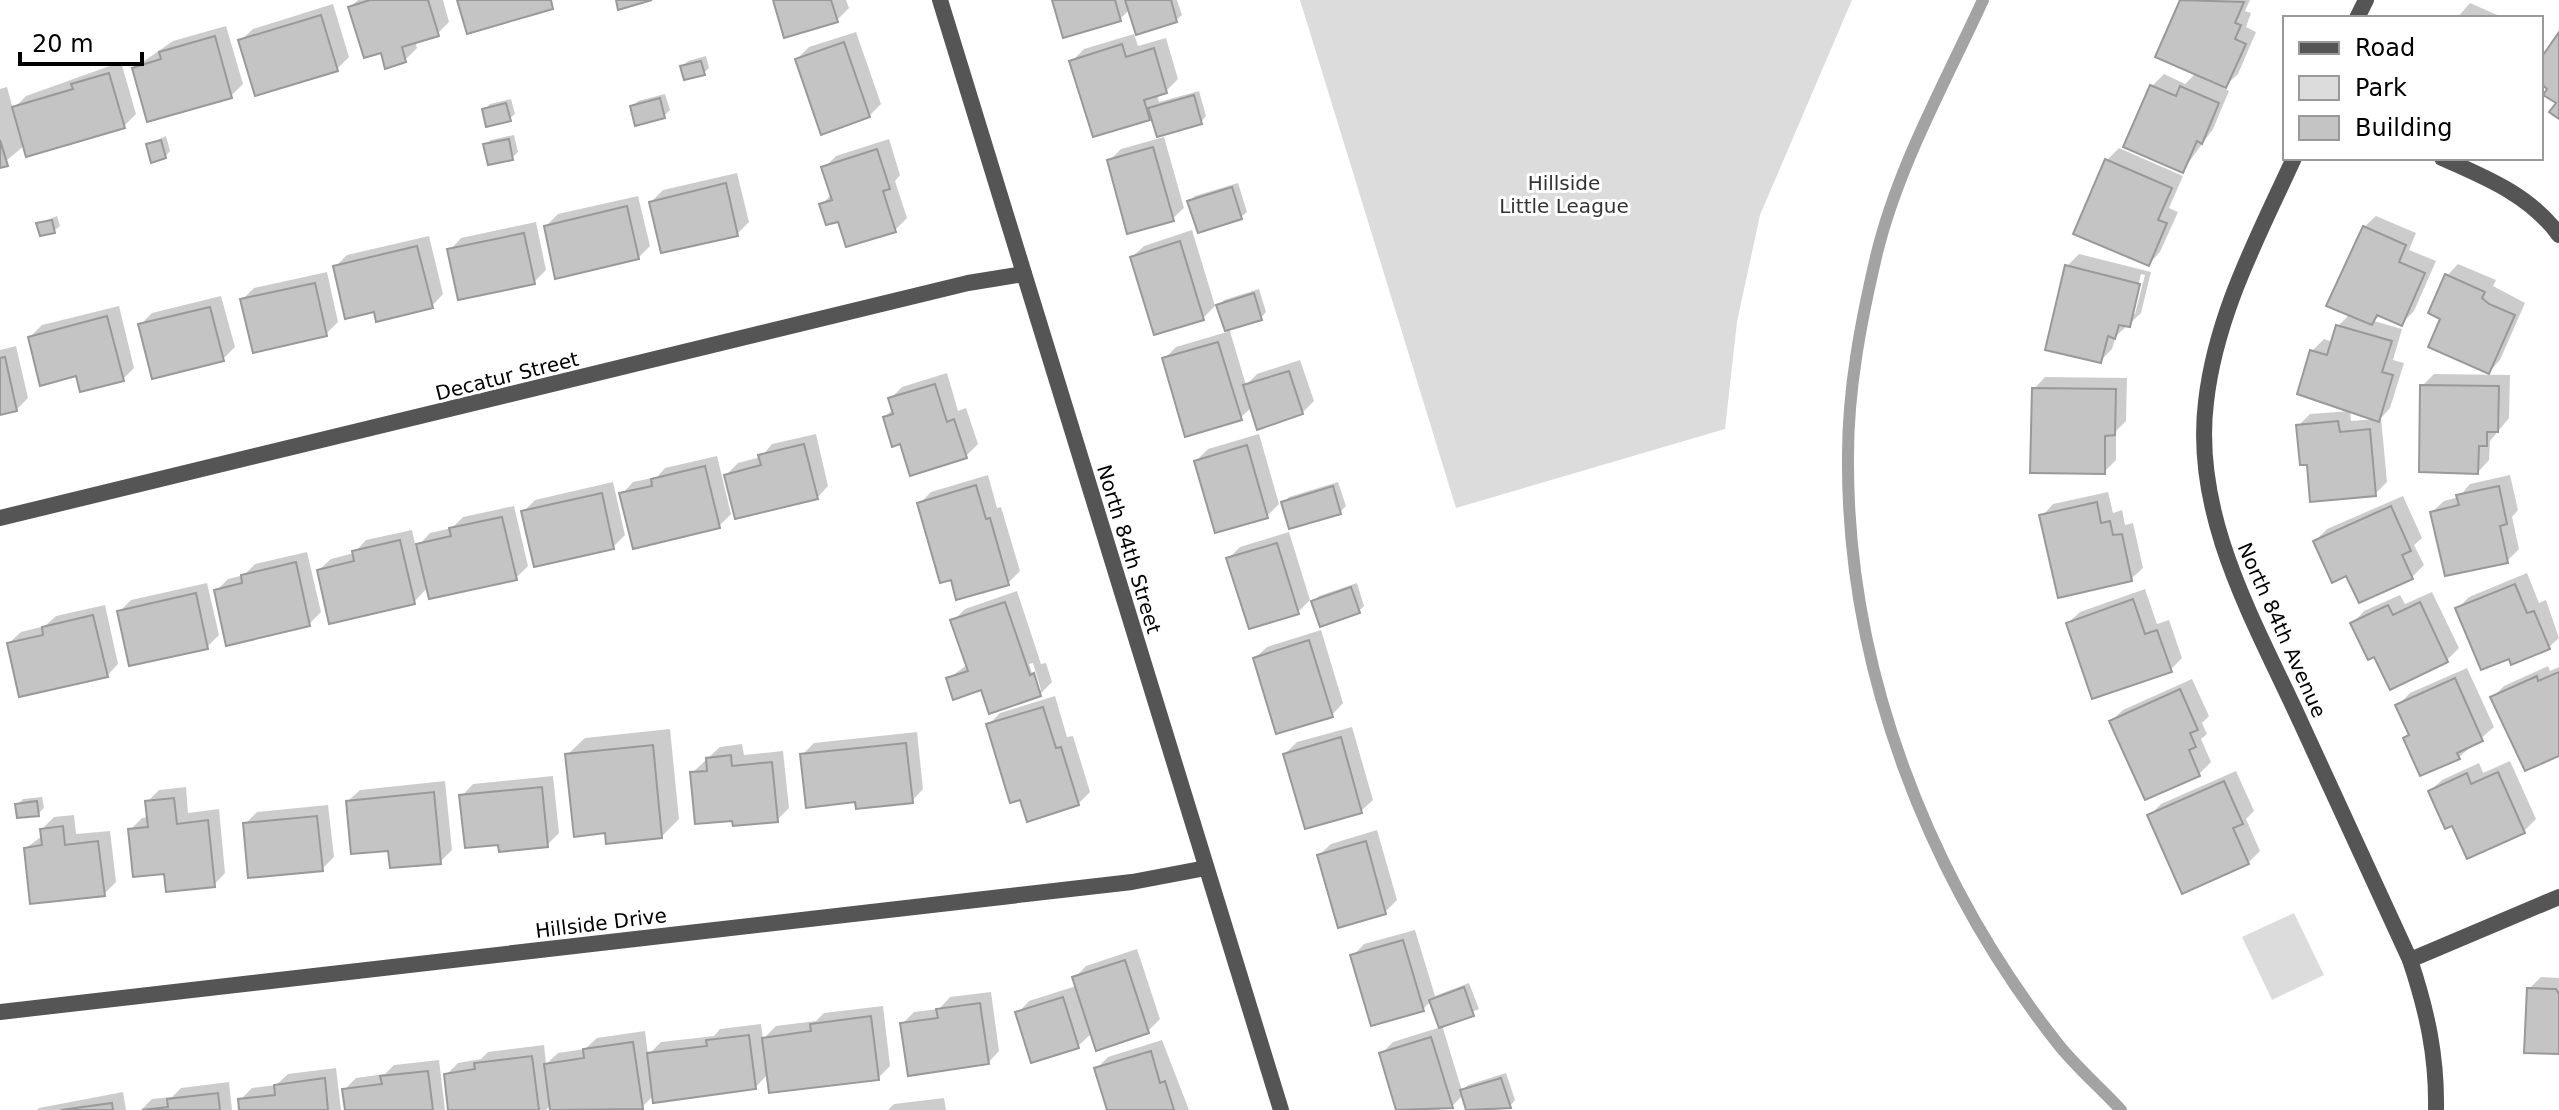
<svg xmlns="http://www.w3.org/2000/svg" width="2559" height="1110" viewBox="0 0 2559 1110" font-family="'DejaVu Sans',sans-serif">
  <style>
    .green { fill: #dcdcdc }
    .shadow { fill: #0003; fill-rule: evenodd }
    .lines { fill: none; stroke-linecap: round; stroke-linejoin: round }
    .stream { stroke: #a3a3a3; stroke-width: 12 }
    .building { fill: #c4c4c4; stroke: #999; stroke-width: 2 }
    .street { stroke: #555; stroke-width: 16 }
    .labels { text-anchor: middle; stroke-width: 6; stroke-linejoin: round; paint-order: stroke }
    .park-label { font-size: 20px; fill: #333; stroke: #fff }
    .street-label { font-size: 20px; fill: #000; stroke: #fff }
  </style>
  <rect width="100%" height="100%" fill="#fff"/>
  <g class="green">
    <path d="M1300 0H1852L1760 215 1737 322 1725 429 1456 508Z"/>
    <path d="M2294 913 2324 975 2272 1000 2242 937Z"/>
  </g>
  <g class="shadow">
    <path d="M358 0H443L449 22 437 34 415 41 417 48 405 60 382 50 350 7Z"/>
    <path d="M775 0H846L849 8 837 20Z"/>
    <path d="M1054 0H1177L1182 15 1176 20 1130 9 1120 19Z"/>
    <path d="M2183 0H2250L2245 11 2251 13 2246 27 2256 32 2238 74 2223 88 2229 91 2213 129 2183 170 2152 86 2164 74 2185 84 2196 73 2157 56Z"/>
    <path d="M2470 3 2504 18H2457Z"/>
    <path d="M333 4 349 57 337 69 241 40 253 29Z"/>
    <path d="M226 26 243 84 231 96 134 68 173 41Z"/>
    <path d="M856 32 881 104 869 116 797 59 809 47Z"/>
    <path d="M1134 34 1138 46 1166 38 1178 79 1166 91 1157 94 1159 102 1199 91 1206 116 1201 122 1152 114 1148 118 1072 61 1084 49Z"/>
    <path d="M706 56 709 68 704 73 682 67 688 61Z"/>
    <path d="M121 62 136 114 124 126 25 145 0 166V89L7 87 13 109 26 96Z"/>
    <path d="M665 94 670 110 664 116 632 107 638 101Z"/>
    <path d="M511 99 515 114 509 119 484 110 490 104Z"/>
    <path d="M514 135 518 152 512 158 485 145 491 140Z"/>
    <path d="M166 136 170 151 165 157 148 145Z"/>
    <path d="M1164 137 1184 208 1172 219 1109 161 1121 149Z"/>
    <path d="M889 139 900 175 895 181 907 218 895 230 839 219 821 205 832 194 824 168 836 156Z"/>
    <path d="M2119 148 2183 176 2169 208 2178 212 2160 252 2149 264 2107 160Z"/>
    <path d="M737 173 749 222 737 234 651 202 663 190Z"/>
    <path d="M1238 183 1247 212 1241 217 1190 201 1195 196Z"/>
    <path d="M638 196 650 246 638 258 546 226 558 214Z"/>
    <path d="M57 216 60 226 54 231 38 224Z"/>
    <path d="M2376 216 2416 233 2409 250 2436 261 2414 311 2402 323 2381 314 2374 321 2402 329 2393 360 2404 363 2390 408 2381 418 2387 482 2375 494 2309 463 2298 426 2310 414 2350 411 2351 421 2376 419 2312 351 2324 339 2333 342 2338 326 2350 314 2364 227Z"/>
    <path d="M536 222 546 270 534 282 450 250 461 238Z"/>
    <path d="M1192 230 1215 306 1203 318 1132 257 1144 246Z"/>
    <path d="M429 236 443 294 432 306 375 310 335 267 347 255Z"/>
    <path d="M2079 254 2151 272 2141 313 2116 336 2112 349 2100 361 2067 266ZM2141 274 2145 275 2135 314H2131Z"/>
    <path d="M2458 264 2496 280 2493 286 2525 303 2500 360 2489 372 2442 318 2447 276Z"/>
    <path d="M327 272 338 322 326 334 242 300 254 288Z"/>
    <path d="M1259 289 1266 312 1261 318 1229 328 1246 385 1257 374 1300 360 1314 401 1302 413 1252 407 1240 418 1164 359 1176 347 1227 332 1219 306 1224 300Z"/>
    <path d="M221 296 235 347 223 359 140 325 152 313Z"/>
    <path d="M119 306 134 368 123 379 78 374 30 337 42 325Z"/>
    <path d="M16 346 28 398 16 410 0 413V350Z"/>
    <path d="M947 373 958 411 966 408 978 444 966 456 901 442 885 417 893 409 890 399 902 387Z"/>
    <path d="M2434 374 2510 375 2509 418 2490 441 2489 460 2478 472 2422 386Z"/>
    <path d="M2045 377 2127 378 2126 421 2116 431V460L2104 472 2034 389Z"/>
    <path d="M816 434 828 486 817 498 726 475 738 463 761 457 772 444Z"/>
    <path d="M1259 434 1279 504 1267 516 1196 461 1208 449Z"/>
    <path d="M717 456 731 514 719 526 622 494 633 482 657 477 665 468Z"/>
    <path d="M988 475 997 508 1001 507 1020 571 1008 583 952 577 919 504 931 492Z"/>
    <path d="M2510 475 2518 510 2512 517 2519 549 2507 561 2432 512 2444 501 2459 497 2470 484Z"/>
    <path d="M613 482 625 535 613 547 524 511 535 500Z"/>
    <path d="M1338 482 1346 506 1340 512 1283 503 1289 497Z"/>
    <path d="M2108 492 2113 513 2122 510 2125 525 2133 523 2143 568 2131 579 2042 516 2053 504Z"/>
    <path d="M2403 496 2422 538 2414 545 2424 565 2412 577 2347 574 2315 541 2327 529Z"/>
    <path d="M514 506 528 566 516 578 428 587 414 602 319 570 331 559 354 553 366 540 412 530 416 548 430 533 452 528 463 517Z"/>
    <path d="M1289 532 1310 600 1298 612 1228 559 1240 547Z"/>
    <path d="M307 552 321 612 309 624 216 591 228 579 244 575 255 564Z"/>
    <path d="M2527 573 2539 603 2546 600 2559 638 2549 647 2510 657 2458 608 2469 597Z"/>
    <path d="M207 583 219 635 207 647 119 612 131 600Z"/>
    <path d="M1357 583 1364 606 1359 611 1314 601 1319 596Z"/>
    <path d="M2145 589 2157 624 2169 620 2182 658 2170 670 2068 623 2080 612Z"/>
    <path d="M1017 591 1041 664 1046 663 1052 682 1040 694 948 679 968 664 953 621 965 609ZM1033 663 1041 690H1037L1029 664Z"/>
    <path d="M2432 592 2459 648 2447 660 2375 655 2353 623 2364 611 2400 595 2405 604Z"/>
    <path d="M105 605 118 664 107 676 9 643 21 632 45 626 56 616Z"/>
    <path d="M1321 630 1343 703 1332 715 1255 658 1267 647Z"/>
    <path d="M2548 666 2550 671 2559 667V754L2492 698 2504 686Z"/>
    <path d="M2467 668 2494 727 2459 757 2405 738 2410 733 2398 705 2410 693Z"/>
    <path d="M2192 679 2209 716 2202 723 2207 734 2201 739 2211 762 2199 774 2111 721 2123 710Z"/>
    <path d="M1055 696 1067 737 1073 736 1090 792 1078 804 988 725 1000 713Z"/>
    <path d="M1352 727 1373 800 1361 811 1285 754 1297 742Z"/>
    <path d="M670 729 679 819 662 836 607 831 567 755 585 738Z"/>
    <path d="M917 732 923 789 912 801 857 800 802 755 814 743Z"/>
    <path d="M742 744 744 755 783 751 789 808 777 820 734 819 692 773 720 747Z"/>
    <path d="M2510 761 2536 819 2524 831 2468 857 2453 823 2430 791 2442 780 2479 763 2483 773Z"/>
    <path d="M2236 771 2254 811 2246 819 2260 851 2248 863 2150 815 2161 804Z"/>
    <path d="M553 776 559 833 547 845 500 842 462 796 473 784Z"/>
    <path d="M445 781 452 850 440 862 348 801 360 790Z"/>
    <path d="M186 787 188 813 219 809 225 873 214 885 166 872 130 830 142 818 149 817 147 802 159 790Z"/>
    <path d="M42 797 44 808 38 814 17 805 23 799Z"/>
    <path d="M328 805 334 857 322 869 245 824 257 812Z"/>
    <path d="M74 815 76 834 110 831 116 882 104 894 26 848 42 836V829L54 817Z"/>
    <path d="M1377 830 1397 900 1385 912 1319 855 1331 844Z"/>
    <path d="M1415 930 1435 996 1469 983 1479 1009 1442 1025 1462 1091 1468 1085 1506 1073 1515 1100 1510 1106 1497 1110H1469L1464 1094 1452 1106 1439 1110H1398L1381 1054 1393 1042 1441 1027 1431 1001 1423 1009 1353 956 1364 944Z"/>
    <path d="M1137 949 1160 1019 1148 1031 1092 1033 1078 1046 1018 1013 1029 1001 1076 986 1074 978 1086 966Z"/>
    <path d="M2541 977 2559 978V1052L2529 989Z"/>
    <path d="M991 992 999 1051 988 1063 902 1024 914 1012 939 1009 950 997Z"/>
    <path d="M883 1006 890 1066 878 1078 768 1074 755 1088 654 1095 642 1107 622 1110H552V1104L546 1110H450L446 1075 458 1063 481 1059 488 1052 544 1045 546 1064 558 1053 585 1049 597 1038 645 1031 648 1055 661 1042 714 1036 720 1029 761 1024 763 1039 776 1026 816 1021 824 1013Z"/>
    <path d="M1162 1040 1189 1110H1109L1096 1069 1108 1057Z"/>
    <path d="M439 1060 445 1110H347L344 1090 356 1078 385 1074 394 1065Z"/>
    <path d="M336 1068 341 1110H241L240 1100 252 1088 276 1085 288 1074Z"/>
    <path d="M229 1082 232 1110H141L152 1099 172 1097 181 1088Z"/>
    <path d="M123 1092 126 1110H37L39 1108Z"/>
    <path d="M944 1098 946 1110H888L894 1104Z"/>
  </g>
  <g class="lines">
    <path class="stream" d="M1983 0C1945 83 1897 168 1876 257 1861 321 1848 389 1848 455 1846 667 1928 879 2058 1044 2077 1068 2101 1088 2121 1110"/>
  </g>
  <g class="building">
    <path d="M370 0H428L439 36 402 47 406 62 385 69 381 53 364 58 348 7Z"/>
    <path d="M457 0H551L553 9 467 34Z"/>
    <path d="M616 0H652L618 10Z"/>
    <path d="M773 0H831L838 22 784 38Z"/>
    <path d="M1052 0H1115L1121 21 1063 38Z"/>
    <path d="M1125 0H1171L1177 22 1136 35Z"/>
    <path d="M2180 0 2244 2 2235 23 2241 25 2235 39 2246 44 2226 88 2155 57Z"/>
    <path d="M321 15 338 71 255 96 238 40Z"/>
    <path d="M2559 32V119L2549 112 2556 103 2543 95 2547 89 2541 84V58Z"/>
    <path d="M215 36 232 98 147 122 132 68 161 59 159 52Z"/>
    <path d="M844 42 870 117 821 135 795 59Z"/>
    <path d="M1122 44 1126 57 1154 48 1167 93 1144 100 1150 120 1093 137 1069 61Z"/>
    <path d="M701 61 705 75 684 80 680 66Z"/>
    <path d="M109 73 125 128 26 157 12 107 73 89 71 84Z"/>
    <path d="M2150 85 2176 96 2180 86 2219 103 2202 144 2197 141 2183 173 2123 147Z"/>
    <path d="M1194 95 1202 124 1157 137 1148 108Z"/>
    <path d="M660 98 665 118 635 126 630 106Z"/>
    <path d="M506 103 511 121 486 127 482 109Z"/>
    <path d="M509 139 513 160 488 165 483 144Z"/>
    <path d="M0 140 8 166 0 168Z"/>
    <path d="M161 140 166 158 151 163 146 144Z"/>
    <path d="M1153 147 1174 221 1127 234 1107 160Z"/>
    <path d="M877 149 890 189 883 191 896 232 846 247 838 222 826 225 819 204 832 200 821 167Z"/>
    <path d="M2105 159 2172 188 2158 220 2167 223 2149 266 2073 234Z"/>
    <path d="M726 183 738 236 661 253 649 202Z"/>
    <path d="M1232 187 1242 219 1198 233 1187 201Z"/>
    <path d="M627 206 639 259 555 279 544 226Z"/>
    <path d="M52 220 55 233 40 236 36 223Z"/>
    <path d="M2363 226 2406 245 2399 262 2425 273 2402 326 2377 315 2372 325 2326 306Z"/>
    <path d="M524 233 535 284 458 300 447 249Z"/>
    <path d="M1180 241 1204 320 1154 335 1130 257Z"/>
    <path d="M417 246 433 308 376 322 374 312 345 319 333 266Z"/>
    <path d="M2065 265 2140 284 2130 327 2119 325 2115 339 2108 336 2101 363 2045 350Z"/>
    <path d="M2445 274 2485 292 2482 298 2489 304 2515 315 2489 374 2428 347 2440 319 2428 313Z"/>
    <path d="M315 283 327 336 253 353 240 299Z"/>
    <path d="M1254 293 1262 320 1225 331 1216 305Z"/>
    <path d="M210 307 224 361 152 379 138 324Z"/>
    <path d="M107 316 124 381 80 392 76 376 40 386 28 337Z"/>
    <path d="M2336 325 2392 341 2382 372 2393 375 2379 422 2297 394 2310 350 2327 355Z"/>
    <path d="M1218 342 1242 420 1185 437 1162 358Z"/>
    <path d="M5 357 17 411 0 415V358Z"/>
    <path d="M1289 371 1303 414 1257 430 1243 385Z"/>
    <path d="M935 384 947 422 954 419 967 458 910 476 900 444 892 447 883 417 893 414 888 398Z"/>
    <path d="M2420 385 2499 386 2498 432H2487V446H2479L2478 474 2419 472Z"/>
    <path d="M2032 388 2116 389 2115 435 2105 436V474L2030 473Z"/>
    <path d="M2338 421 2340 432 2370 429 2376 496 2310 502 2307 465H2300L2296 425Z"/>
    <path d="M804 444 818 499 735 519 724 475 761 465 758 455Z"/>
    <path d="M1247 445 1268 518 1215 533 1194 461Z"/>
    <path d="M705 466 720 528 633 549 619 493 652 486 651 479Z"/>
    <path d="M976 485 986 519 990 518 1009 585 956 600 951 580 940 583 917 503Z"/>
    <path d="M1333 486 1341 514 1289 529 1281 502Z"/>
    <path d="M2499 486 2507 524 2500 526 2508 563 2445 576 2430 512 2459 505 2456 495Z"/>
    <path d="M602 493 614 549 534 567 521 511Z"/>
    <path d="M2097 502 2101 523 2110 521 2113 535 2122 534 2132 581 2058 598 2039 515Z"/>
    <path d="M2391 506 2411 551 2402 555 2413 579 2359 603 2346 576 2332 583 2313 541Z"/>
    <path d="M502 517 517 580 429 599 416 544 451 536 449 528Z"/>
    <path d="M400 540 415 604 329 624 317 570 354 561 352 551Z"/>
    <path d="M1277 543 1299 614 1249 629 1226 558Z"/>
    <path d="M296 562 310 626 226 646 214 590 242 583 241 575Z"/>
    <path d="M2515 584 2527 613 2534 611 2550 649 2511 665 2509 659 2481 670 2455 608Z"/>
    <path d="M1351 587 1360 613 1320 627 1311 601Z"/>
    <path d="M196 593 208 649 129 666 117 611Z"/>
    <path d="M2133 599 2145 634 2157 630 2172 672 2092 699 2066 623Z"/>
    <path d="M1005 602 1030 675 1034 673 1041 696 989 714 981 690 953 700 946 678 968 671 950 620Z"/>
    <path d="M2420 602 2448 662 2390 690 2374 657 2368 660 2350 623 2388 605 2393 615Z"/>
    <path d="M93 615 108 677 19 697 7 643 43 635 42 627Z"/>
    <path d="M1309 640 1333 717 1276 734 1253 658Z"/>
    <path d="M2559 672V756L2525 771 2490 697 2537 676 2538 681Z"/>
    <path d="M2455 678 2483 741 2457 753 2460 759 2420 776 2403 738 2409 735 2395 705Z"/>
    <path d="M2180 689 2198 730 2190 733 2196 747 2189 750 2200 776 2145 800 2109 721Z"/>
    <path d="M1043 707 1056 748 1061 747 1079 805 1027 822 1020 800 1010 803 986 724Z"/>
    <path d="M1341 737 1362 813 1305 829 1283 754Z"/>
    <path d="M906 743 913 803 856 809 855 802 806 808 800 754Z"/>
    <path d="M653 745 662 838 606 844 605 833 574 837 565 754Z"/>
    <path d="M731 755 732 766 772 762 778 822 733 826 732 821 695 824 690 772 707 771 706 758Z"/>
    <path d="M2498 772 2525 833 2467 859 2452 826 2445 829 2428 791 2467 773 2471 784Z"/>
    <path d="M2224 781 2243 824 2233 828 2249 864 2182 894 2147 815Z"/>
    <path d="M542 787 548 847 499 852 498 845 465 848 459 795Z"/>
    <path d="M434 792 441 864 390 868 388 851 351 854 346 801Z"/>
    <path d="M174 798 177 824 208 820 215 887 166 892 164 874 133 877 128 829 148 827 145 801Z"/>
    <path d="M37 801 39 816 17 818 15 804Z"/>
    <path d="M317 816 323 871 248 878 243 823Z"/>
    <path d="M63 826 65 845 98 841 105 896 30 904 24 848 42 845 40 829Z"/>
    <path d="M1366 841 1386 914 1338 928 1317 855Z"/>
    <path d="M1403 940 1424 1011 1371 1026 1350 955Z"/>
    <path d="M1125 960 1149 1033 1096 1051 1072 977Z"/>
    <path d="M1464 987 1474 1016 1439 1028 1429 1000Z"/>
    <path d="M2527 988 2556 989 2559 994V1054L2524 1053Z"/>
    <path d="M1063 997 1079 1048 1031 1063 1015 1012Z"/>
    <path d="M980 1003 989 1064 908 1076 900 1023 938 1018 936 1009Z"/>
    <path d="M871 1016 879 1080 769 1093 762 1038 811 1031 810 1024Z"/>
    <path d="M749 1035 756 1089 653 1103 647 1053 707 1046 706 1040Z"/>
    <path d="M1431 1037 1453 1108 1396 1110 1379 1053Z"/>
    <path d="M633 1042 643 1109 550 1110 544 1064 584 1058 583 1049Z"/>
    <path d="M1151 1051 1160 1083 1165 1081 1174 1110H1107L1094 1068Z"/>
    <path d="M532 1056 539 1110H448L444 1074 475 1069 474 1063Z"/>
    <path d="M428 1071 433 1110H345L342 1089 382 1084 380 1076Z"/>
    <path d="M325 1078 328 1110H239L238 1099 275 1095 274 1085Z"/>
    <path d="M1501 1078 1511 1108 1466 1110 1460 1090Z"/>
    <path d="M218 1093 220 1110H142L168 1107 167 1099Z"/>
    <path d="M112 1103 113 1110H61Z"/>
  </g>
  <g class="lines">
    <g class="street">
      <path d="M940 0 1281 1110"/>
      <path d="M2357 18 2366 0"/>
      <path d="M2294 158C2258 237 2216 314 2206 402 2192 517 2255 622 2301 723 2337 802 2374 881 2410 960 2427 1011 2437 1056 2436 1110"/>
      <path d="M2442 158C2485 177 2530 195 2559 235"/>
      <path d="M0 518 968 283 1024 274"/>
      <path d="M2410 960 2559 897"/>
      <path d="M0 1012 1132 882 1206 868"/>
    </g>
  </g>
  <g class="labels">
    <g class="park-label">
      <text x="1564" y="190">Hillside<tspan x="1564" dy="23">Little League</tspan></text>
    </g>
    <g class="street-label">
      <text transform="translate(507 376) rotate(-14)" y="7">Decatur Street</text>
      <text transform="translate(1129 549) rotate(73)" y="7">North 84th Street</text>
      <text transform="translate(2282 630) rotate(66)" y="7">North 84th Avenue</text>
      <text transform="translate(601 923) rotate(-7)" y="7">Hillside Drive</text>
    </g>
  </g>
  <rect x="2283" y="16" width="260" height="144" fill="#ffffff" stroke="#999999" stroke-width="2"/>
  <rect x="2299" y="42" width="40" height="12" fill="#555555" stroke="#999999" stroke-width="2"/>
  <text x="2355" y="56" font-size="24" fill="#000000">Road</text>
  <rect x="2299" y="76" width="40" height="24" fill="#dcdcdc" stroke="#999999" stroke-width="2"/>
  <text x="2355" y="96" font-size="24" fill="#000000">Park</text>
  <rect x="2299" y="116" width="40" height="24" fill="#c4c4c4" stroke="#999999" stroke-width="2"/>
  <text x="2355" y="136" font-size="24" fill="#000000">Building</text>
  <path d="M20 52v12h122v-12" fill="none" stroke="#000000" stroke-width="4"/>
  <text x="32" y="52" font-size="24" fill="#000000" stroke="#ffffff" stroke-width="6" paint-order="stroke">20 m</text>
</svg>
